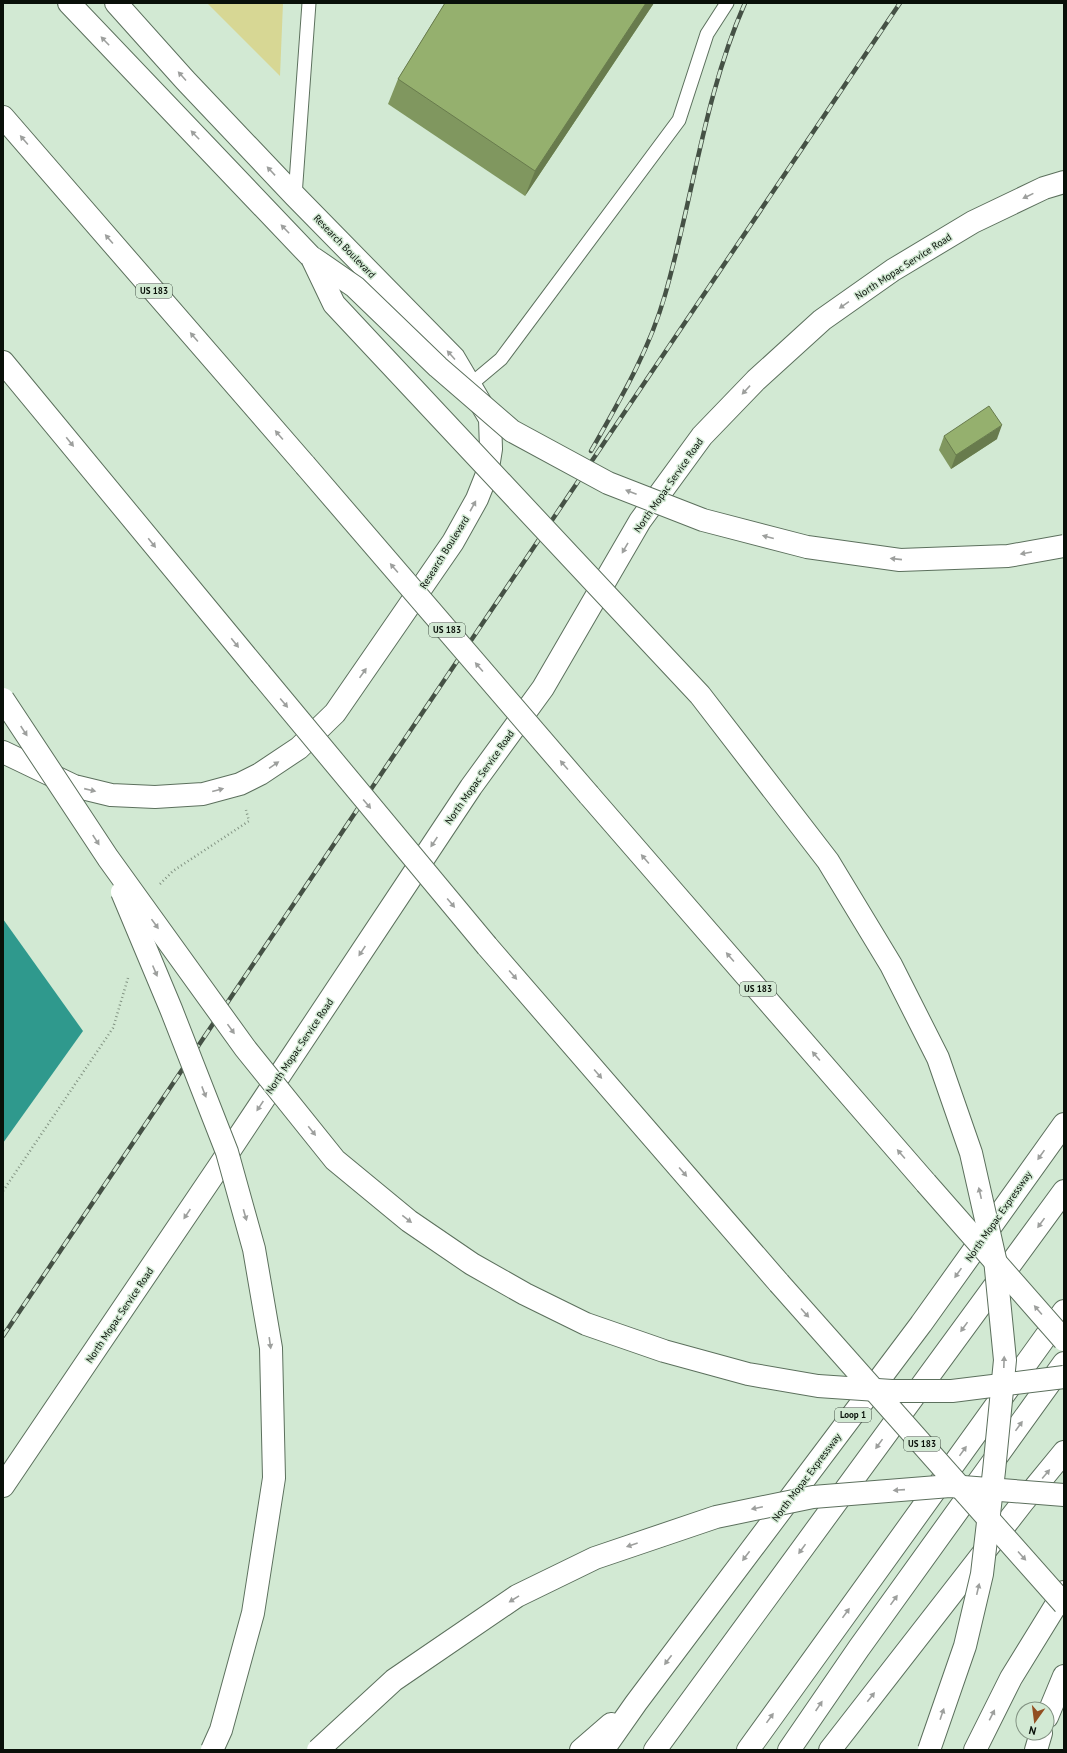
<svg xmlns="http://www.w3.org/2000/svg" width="1067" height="1753" viewBox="0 0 1067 1753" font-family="'PT Sans',sans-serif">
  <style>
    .green { fill: #d7d794 }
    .water { fill: #2f998d }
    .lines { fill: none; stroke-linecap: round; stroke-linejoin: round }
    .lane-casing { stroke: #5c705d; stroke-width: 15 }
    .secondary-casing { stroke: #5c705d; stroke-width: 24 }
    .highway-casing { stroke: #5c705d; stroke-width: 24 }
    .path { stroke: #829382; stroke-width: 2.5; stroke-dasharray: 1 3; stroke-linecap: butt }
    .lane { stroke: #fff; stroke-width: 13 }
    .secondary { stroke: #fff; stroke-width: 22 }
    .highway { stroke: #fff; stroke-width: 22 }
    .rail-casing { stroke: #455145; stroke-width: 4.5 }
    .rail { stroke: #d2e9d3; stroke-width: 3; stroke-dasharray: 9; stroke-linecap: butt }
    .highway-bridge-casing { stroke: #5c705d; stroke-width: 24; stroke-linecap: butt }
    .highway-bridge { stroke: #fff; stroke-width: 22 }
    .wall { fill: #80975f }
    .shaded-wall { fill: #687b4d }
    .building { fill: #95b06e; stroke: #687b4d }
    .oneway { fill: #9d9f9d }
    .labels { text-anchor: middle; stroke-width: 3; stroke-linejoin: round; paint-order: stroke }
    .shield { fill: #d2e9d3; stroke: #455146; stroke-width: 1 }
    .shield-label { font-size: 9px; font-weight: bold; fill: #091009 }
    .street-label { font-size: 10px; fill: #091009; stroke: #d2e9d3 }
  </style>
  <rect width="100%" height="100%" fill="#d2e9d3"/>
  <path class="green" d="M207 3H283L280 76Z"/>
  <path class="water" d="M3 919 83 1031 3 1143Z"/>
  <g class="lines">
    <defs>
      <g id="lane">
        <path d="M295 196 309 3"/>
        <path d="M470 385 501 359 679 120 707 34 727 3"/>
      </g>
      <g id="secondary">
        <path d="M3 752 74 786 111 795 155 797 203 794 240 784 260 774 299 748 335 713 453 542 477 499 487 474 491 449 490 419 454 358 295 196 185 80 116 3"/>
        <path d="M3 1486 220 1165 471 787 543 688 640 521 702 436 756 380 822 320 893 270 973 222 1044 188 1064 182"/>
        <path d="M1047 1717 1064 1676"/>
        <path d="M975 1750 1011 1678 1064 1592"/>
        <path d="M1036 1750 1041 1733"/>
      </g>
      <g id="highway">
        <path d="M69 3 312 258"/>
        <path d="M3 117 305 465"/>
        <path d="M3 362 260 673"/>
        <path d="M589 795 926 1183"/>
        <path d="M487 946 779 1283"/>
        <path d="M581 1750 611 1724"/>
        <path d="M603 1750 636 1703 921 1324 1064 1124"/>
        <path d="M655 1750 1064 1191"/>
        <path d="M748 1750 1064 1311"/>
        <path d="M789 1750 859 1648 1064 1363"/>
        <path d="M830 1750 1023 1502 1064 1452"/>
      </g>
    </defs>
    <use href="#lane" class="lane-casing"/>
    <use href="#secondary" class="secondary-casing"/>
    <use href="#highway" class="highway-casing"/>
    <g class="path">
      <path d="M160 884 173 871 249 821 246 810"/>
      <path d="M3 1191 113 1028 128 978"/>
    </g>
    <use href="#lane" class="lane"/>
    <use href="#secondary" class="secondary"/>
    <use href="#highway" class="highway"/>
    <defs>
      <g id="rail">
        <path d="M591 451C620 400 649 351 665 295 693 198 704 96 745 3"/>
        <path d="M3 1336 900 3"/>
      </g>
    </defs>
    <use href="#rail" class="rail-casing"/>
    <use href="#rail" class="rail"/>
    <defs>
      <g id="highway-bridge">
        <path d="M312 258 334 304 700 695 828 861 891 965 938 1058 971 1153 995 1259 1005 1360 994 1471 982 1574 965 1646 929 1750"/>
        <path d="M313 258 355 287 438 367 512 431 608 483 703 520 807 547 900 560 1008 556 1064 546"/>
        <path d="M305 465 589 795"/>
        <path d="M260 673 487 946"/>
        <path d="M3 699 108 858 245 1048 335 1160 409 1221 472 1264 525 1294 586 1324 664 1351 748 1374 818 1386 892 1391H952L1064 1377"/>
        <path d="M122 892 171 1009 227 1152 254 1249 271 1348 274 1478 253 1613 221 1730 212 1750"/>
        <path d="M926 1183 1064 1340"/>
        <path d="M779 1283 1064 1604"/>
        <path d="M318 1750 394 1680 517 1596 595 1558 716 1517 813 1497 950 1486 1064 1495"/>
      </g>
    </defs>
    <use href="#highway-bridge" class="highway-bridge-casing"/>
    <use href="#highway-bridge" class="highway-bridge"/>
  </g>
  <g class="wall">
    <path d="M445 3H654L525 196 388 104 398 79Z"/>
    <path d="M944 436 997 439 951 469 939 450Z"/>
  </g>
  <g class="shaded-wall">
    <path d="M646 3H654L525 196 535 171Z"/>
    <path d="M1002 425 997 439 951 469 956 455Z"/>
  </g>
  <g class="building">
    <path d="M445 3H646L535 171 398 79Z"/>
    <path d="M989 406 1002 425 956 455 944 436Z"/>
  </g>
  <defs><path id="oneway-solid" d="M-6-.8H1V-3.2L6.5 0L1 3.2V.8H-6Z"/></defs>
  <g class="oneway">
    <use href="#oneway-solid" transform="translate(105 41) rotate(-134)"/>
    <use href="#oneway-solid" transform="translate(182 76) rotate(-132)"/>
    <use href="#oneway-solid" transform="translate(195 135) rotate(-134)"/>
    <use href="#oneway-solid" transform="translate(24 140) rotate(-131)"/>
    <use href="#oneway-solid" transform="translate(271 171) rotate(-133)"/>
    <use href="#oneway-solid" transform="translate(1028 196) rotate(154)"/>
    <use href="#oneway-solid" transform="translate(285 229) rotate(-134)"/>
    <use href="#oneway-solid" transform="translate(109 239) rotate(-131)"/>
    <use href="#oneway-solid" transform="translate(844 305) rotate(145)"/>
    <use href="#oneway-solid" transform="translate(194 337) rotate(-131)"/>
    <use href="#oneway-solid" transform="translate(451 355) rotate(-132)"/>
    <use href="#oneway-solid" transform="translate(746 390) rotate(133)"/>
    <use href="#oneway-solid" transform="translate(279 435) rotate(-131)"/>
    <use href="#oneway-solid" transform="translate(70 442) rotate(51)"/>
    <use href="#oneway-solid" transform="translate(631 492) rotate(-159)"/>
    <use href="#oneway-solid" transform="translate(473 506) rotate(-61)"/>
    <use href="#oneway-solid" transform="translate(768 537) rotate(-165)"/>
    <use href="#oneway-solid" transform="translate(152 543) rotate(51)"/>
    <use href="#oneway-solid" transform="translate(625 548) rotate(120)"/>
    <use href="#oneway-solid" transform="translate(1026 553) rotate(170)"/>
    <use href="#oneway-solid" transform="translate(896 559) rotate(-174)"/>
    <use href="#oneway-solid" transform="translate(394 568) rotate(-131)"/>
    <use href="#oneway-solid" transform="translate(235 643) rotate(51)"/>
    <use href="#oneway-solid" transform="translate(479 667) rotate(-131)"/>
    <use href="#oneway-solid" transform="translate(363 673) rotate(-55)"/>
    <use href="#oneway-solid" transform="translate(284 703) rotate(50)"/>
    <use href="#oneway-solid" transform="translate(24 731) rotate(57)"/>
    <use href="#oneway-solid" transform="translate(274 765) rotate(-34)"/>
    <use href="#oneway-solid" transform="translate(564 765) rotate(-131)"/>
    <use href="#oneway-solid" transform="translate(90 790) rotate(13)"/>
    <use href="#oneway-solid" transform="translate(218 790) rotate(-15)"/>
    <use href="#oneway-solid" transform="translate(367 804) rotate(50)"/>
    <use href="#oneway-solid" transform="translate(96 840) rotate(57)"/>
    <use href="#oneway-solid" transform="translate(434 842) rotate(124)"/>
    <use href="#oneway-solid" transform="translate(645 859) rotate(-131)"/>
    <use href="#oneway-solid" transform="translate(451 903) rotate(50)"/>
    <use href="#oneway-solid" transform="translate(155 924) rotate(54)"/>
    <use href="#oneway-solid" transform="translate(362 951) rotate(124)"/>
    <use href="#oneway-solid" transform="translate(730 957) rotate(-131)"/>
    <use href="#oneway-solid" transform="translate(155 971) rotate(67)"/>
    <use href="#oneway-solid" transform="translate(513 975) rotate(49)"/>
    <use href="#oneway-solid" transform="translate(231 1029) rotate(54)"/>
    <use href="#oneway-solid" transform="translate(816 1056) rotate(-131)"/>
    <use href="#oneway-solid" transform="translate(598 1074) rotate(49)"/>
    <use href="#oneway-solid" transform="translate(204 1092) rotate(69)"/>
    <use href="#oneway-solid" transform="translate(260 1106) rotate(124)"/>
    <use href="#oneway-solid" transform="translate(312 1131) rotate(51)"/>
    <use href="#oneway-solid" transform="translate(901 1154) rotate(-131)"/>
    <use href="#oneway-solid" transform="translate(1041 1155) rotate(125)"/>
    <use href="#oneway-solid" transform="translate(683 1172) rotate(49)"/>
    <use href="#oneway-solid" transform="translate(980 1193) rotate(-103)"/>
    <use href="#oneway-solid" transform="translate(187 1214) rotate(124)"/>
    <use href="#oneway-solid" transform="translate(245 1215) rotate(74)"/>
    <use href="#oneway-solid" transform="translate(407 1219) rotate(38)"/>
    <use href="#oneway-solid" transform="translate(1041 1223) rotate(126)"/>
    <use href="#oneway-solid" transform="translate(958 1273) rotate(125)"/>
    <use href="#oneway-solid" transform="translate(1038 1310) rotate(-131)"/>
    <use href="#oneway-solid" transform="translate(805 1313) rotate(48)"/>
    <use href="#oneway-solid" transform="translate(964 1327) rotate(126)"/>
    <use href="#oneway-solid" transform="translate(270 1343) rotate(82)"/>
    <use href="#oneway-solid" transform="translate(1004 1362) rotate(-88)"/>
    <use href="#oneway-solid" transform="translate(1019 1426) rotate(-54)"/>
    <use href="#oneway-solid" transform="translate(879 1444) rotate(126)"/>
    <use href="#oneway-solid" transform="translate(963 1451) rotate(-54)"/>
    <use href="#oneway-solid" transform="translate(1046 1474) rotate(-50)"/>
    <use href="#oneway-solid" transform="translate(899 1490) rotate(176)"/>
    <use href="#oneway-solid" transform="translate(757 1508) rotate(168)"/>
    <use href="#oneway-solid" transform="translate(632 1545) rotate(161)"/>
    <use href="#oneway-solid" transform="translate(802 1549) rotate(126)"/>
    <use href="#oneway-solid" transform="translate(746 1556) rotate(127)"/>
    <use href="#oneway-solid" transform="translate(1022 1556) rotate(48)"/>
    <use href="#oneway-solid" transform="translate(978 1589) rotate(-77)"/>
    <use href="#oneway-solid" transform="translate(514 1599) rotate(148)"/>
    <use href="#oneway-solid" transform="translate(894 1600) rotate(-54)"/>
    <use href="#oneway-solid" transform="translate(846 1613) rotate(-54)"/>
    <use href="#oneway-solid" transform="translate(668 1660) rotate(127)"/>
    <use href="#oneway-solid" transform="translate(871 1697) rotate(-52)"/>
    <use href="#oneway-solid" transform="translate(819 1706) rotate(-56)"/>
    <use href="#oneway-solid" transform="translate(942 1714) rotate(-71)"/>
    <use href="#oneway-solid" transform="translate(992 1715) rotate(-63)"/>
    <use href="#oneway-solid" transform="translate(770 1718) rotate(-54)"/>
  </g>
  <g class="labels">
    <g class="shield">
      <rect x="136" y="284" width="36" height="14" rx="3"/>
      <rect x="429" y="623" width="36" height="14" rx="3"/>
      <rect x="740" y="982" width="36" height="14" rx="3"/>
      <rect x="835" y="1408" width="36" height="14" rx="3"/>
      <rect x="904" y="1437" width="36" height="14" rx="3"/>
    </g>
    <g class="shield-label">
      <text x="154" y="294">US 183</text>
      <text x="447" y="633">US 183</text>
      <text x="758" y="992">US 183</text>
      <text x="853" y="1418">Loop 1</text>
      <text x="922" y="1447">US 183</text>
    </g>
    <g class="street-label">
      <text transform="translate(345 246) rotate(46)" y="4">Research Boulevard</text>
      <text transform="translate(903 266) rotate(-33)" y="4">North Mopac Service Road</text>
      <text transform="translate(668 485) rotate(-55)" y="4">North Mopac Service Road</text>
      <text transform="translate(444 552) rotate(-58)" y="4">Research Boulevard</text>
      <text transform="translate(479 777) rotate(-55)" y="4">North Mopac Service Road</text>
      <text transform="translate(299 1046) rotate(-56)" y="4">North Mopac Service Road</text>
      <text transform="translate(998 1216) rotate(-55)" y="4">North Mopac Expressway</text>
      <text transform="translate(119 1315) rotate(-56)" y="4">North Mopac Service Road</text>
      <text transform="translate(806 1477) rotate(-53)" y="4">North Mopac Expressway</text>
    </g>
  </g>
  <rect width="1067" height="1753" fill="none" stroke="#091009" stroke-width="8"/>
  <g transform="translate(1035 1721) rotate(194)"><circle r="19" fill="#d2e9d3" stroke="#829282"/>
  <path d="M0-3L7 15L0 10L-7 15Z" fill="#924e21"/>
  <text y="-6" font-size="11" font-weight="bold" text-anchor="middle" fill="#091009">N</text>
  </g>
</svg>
